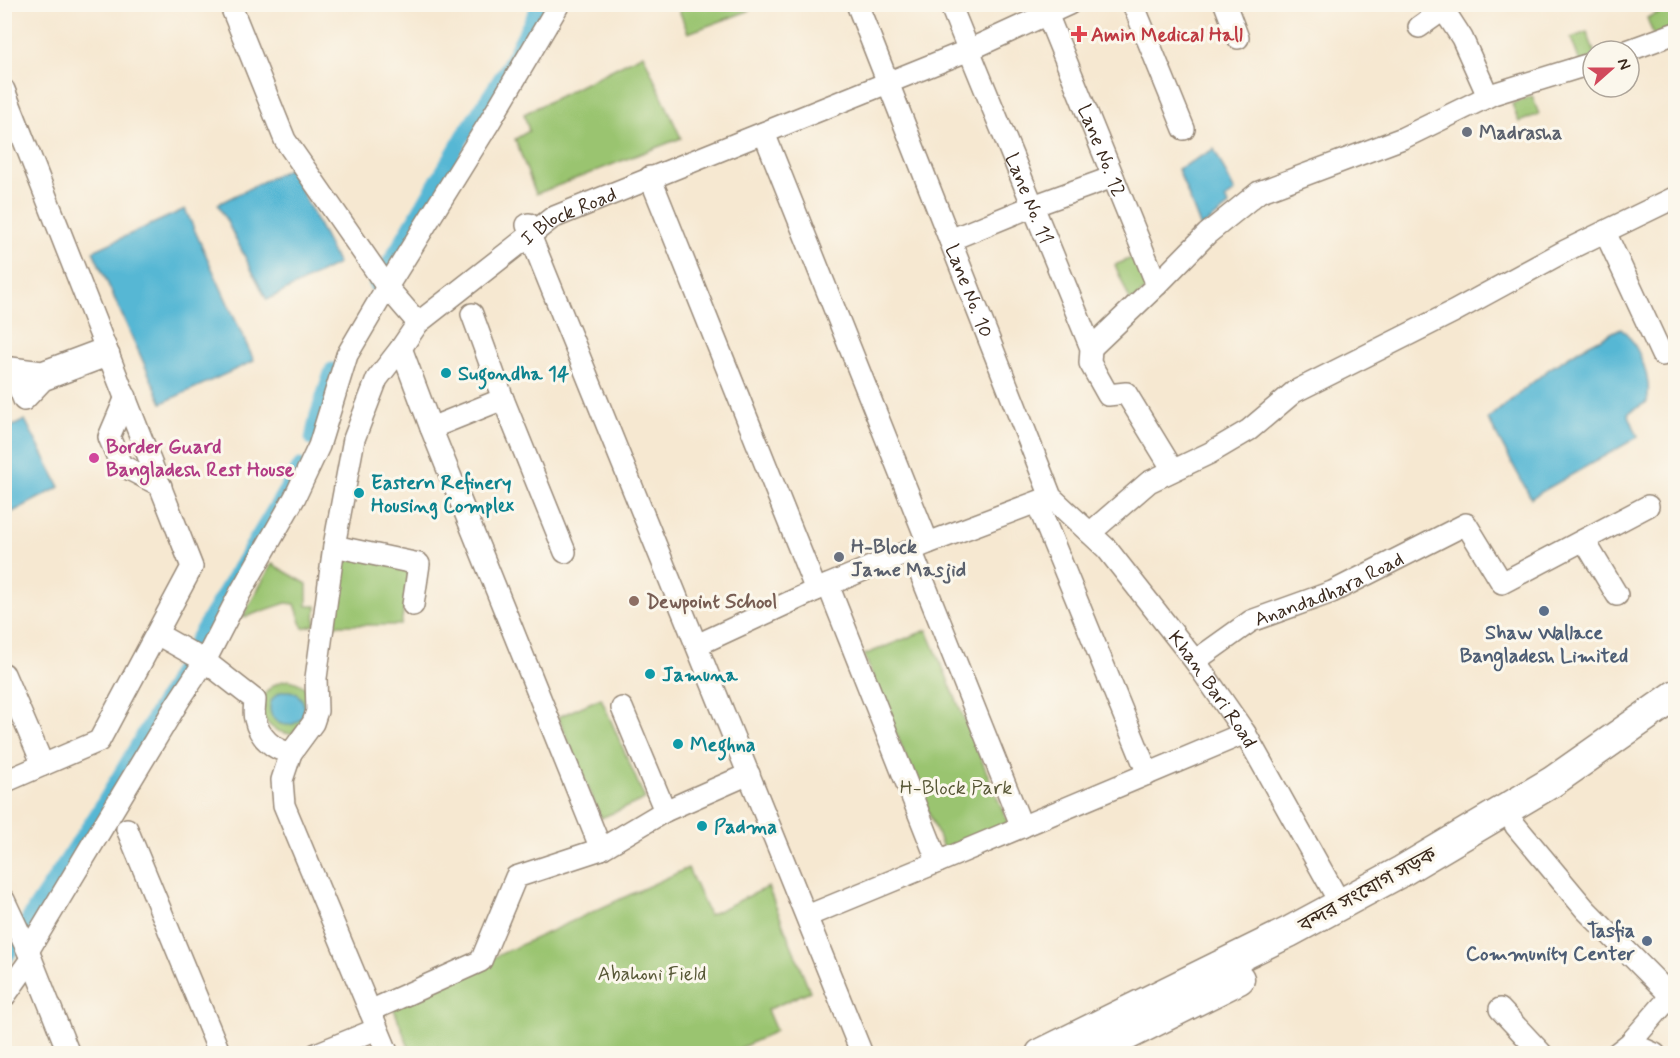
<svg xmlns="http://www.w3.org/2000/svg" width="1680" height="1058" viewBox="0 0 1680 1058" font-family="Mynerve,'Noto Sans Bengali',sans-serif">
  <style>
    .green { fill: #9ac470; stroke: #6a7747; stroke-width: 1.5 }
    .water { fill: #56b7d4; stroke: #487079; stroke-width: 1.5 }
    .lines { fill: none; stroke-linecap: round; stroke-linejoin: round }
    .canal { stroke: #56b7d4; stroke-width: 15 }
    .minor-casing { stroke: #988978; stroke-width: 24 }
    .highway-casing { stroke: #988978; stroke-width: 33 }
    .minor { stroke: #fff; stroke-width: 21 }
    .highway { stroke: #fff; stroke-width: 30 }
    .health-dot { fill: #e0444e; stroke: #fbf7ec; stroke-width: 2 }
    .worship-dot { fill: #6b7280; stroke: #fbf7ec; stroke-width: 2 }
    .culture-dot { fill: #0f9aa8; stroke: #fbf7ec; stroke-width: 2 }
    .hotel-dot { fill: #d1479c; stroke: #fbf7ec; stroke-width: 2 }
    .education-dot { fill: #8d6e63; stroke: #fbf7ec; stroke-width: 2 }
    .service-dot { fill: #5c6f8a; stroke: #fbf7ec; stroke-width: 2 }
    .labels { text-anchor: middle; stroke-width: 6; stroke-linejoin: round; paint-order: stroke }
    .health-label { font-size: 20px; font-weight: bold; fill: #be3a42; stroke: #fbf7ec; text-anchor: start }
    .worship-label { font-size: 20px; font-weight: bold; fill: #5b616d; stroke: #fbf7ec; text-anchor: start }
    .street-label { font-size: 20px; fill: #3b2a1e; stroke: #fbf7ec }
    .culture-label { font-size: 20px; font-weight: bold; fill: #0d838f; stroke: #fbf7ec; text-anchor: start }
    .hotel-label { font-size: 20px; font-weight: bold; fill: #b23c85; stroke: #fbf7ec; text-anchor: start }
    .education-label { font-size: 20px; font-weight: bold; fill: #785e54; stroke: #fbf7ec; text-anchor: start }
    .service-label { font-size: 20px; font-weight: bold; fill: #4e5e75; stroke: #fbf7ec }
    .park-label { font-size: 20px; fill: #585837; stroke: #fbf7ec }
  </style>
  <rect width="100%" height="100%" fill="#fbf7ec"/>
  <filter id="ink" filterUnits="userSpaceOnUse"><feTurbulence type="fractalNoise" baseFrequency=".0167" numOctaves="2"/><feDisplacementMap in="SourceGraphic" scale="12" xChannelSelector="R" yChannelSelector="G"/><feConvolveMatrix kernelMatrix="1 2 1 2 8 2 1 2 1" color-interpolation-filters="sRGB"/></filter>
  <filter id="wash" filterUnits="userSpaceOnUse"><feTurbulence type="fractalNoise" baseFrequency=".008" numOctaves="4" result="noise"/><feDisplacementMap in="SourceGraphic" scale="24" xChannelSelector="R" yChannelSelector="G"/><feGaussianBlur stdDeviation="1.35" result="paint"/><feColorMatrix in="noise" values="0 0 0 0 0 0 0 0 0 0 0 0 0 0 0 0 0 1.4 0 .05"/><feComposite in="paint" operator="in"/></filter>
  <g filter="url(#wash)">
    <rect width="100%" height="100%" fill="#f6e8d1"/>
    <g class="green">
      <path d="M677 5H749L751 10 688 33Z"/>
      <path d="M1675 6V27L1654 36 1647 18Z"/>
      <path d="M1587 32 1594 51 1593 58 1580 62 1571 38Z"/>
      <path d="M643 54 681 138 536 194 515 139 529 131 524 114Z"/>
      <path d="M1532 96 1539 114 1519 122 1512 104Z"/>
      <path d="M1134 257 1147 288 1131 303 1115 265Z"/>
      <path d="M341 555 410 569 401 625H333Z"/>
      <path d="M272 564 307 584V606H316L315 625 303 628 295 604 286 603 242 618Z"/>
      <path d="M927 630 1008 823 944 850 864 655Z"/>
      <path d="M289 680C307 684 311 693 315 710L292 734C253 732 251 685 289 680Z"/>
      <path d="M601 698 645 799 601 818 558 717Z"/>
      <path d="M688 868 709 915 768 887 810 991 767 1010 776 1031 728 1054 411 1053 392 1004Z"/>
    </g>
    <g class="water">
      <path d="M1214 149 1235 192 1225 199 1229 206 1201 228 1178 169Z"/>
      <path d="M290 168 338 264 267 300 218 204Z"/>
      <path d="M185 209 254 361 162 403 93 251Z"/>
      <path d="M1621 328C1638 343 1653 379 1647 402L1628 413 1638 437 1531 498 1488 419 1549 369 1582 348Z"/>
      <path d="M25 420 60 487 5 516V430Z"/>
      <circle cx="287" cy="708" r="17"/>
    </g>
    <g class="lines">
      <g class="canal">
        <path d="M376 285 465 133 506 70 540 4"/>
        <path d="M312 439 317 415 332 370"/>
        <path d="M4 961 35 908 97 814 172 686 199 635 300 466"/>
      </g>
    </g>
  </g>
  <g filter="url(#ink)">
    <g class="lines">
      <defs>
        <g id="minor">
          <path d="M230 4 285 140 387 287 418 323"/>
          <path id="s1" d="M857 4 1051 497 1107 549 1195 661 1245 733 1341 905"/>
          <path d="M950 4 965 41"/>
          <path d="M1133 4 1184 129"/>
          <path d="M1225 4 1238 38"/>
          <path d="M1440 4 1462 38 1488 96"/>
          <path id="s2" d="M1047 14 1157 285"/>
          <path d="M1419 27 1443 10"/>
          <path id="s3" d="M969 50 1091 348 1090 363 1108 395 1126 393 1173 470"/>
          <path d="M1627 51 1676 33"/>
          <path d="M4 90 192 567 99 741 43 765"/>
          <path d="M764 133 928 543 816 590"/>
          <path d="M650 177 816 590 697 645"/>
          <path d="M529 224 527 225 530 235 862 1054"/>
          <path d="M1605 232 1662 355"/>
          <path d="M950 240 1033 206 1113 177"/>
          <path d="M472 314 503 399 565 552"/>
          <path d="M106 348 42 372 11 368 24 400 43 380 109 355"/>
          <path d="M401 348 431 428 503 399"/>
          <path d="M1091 348 1157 285 1207 234 1259 192 1403 138 1493 94 1593 63"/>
          <path d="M126 397 109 437 121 465 161 486"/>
          <path d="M431 428 601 849"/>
          <path d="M1037 503 1148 774"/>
          <path d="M1090 533 1149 482 1210 453 1249 430 1294 392 1453 312 1565 251 1676 197"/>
          <path d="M1584 540 1617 595"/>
          <path d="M928 543 1050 497"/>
          <path d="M334 546 419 564 413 605"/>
          <path d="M911 550 1022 827"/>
          <path d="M157 634 205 661 255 700C255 705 253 713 255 719 259 737 273 750 291 753"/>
          <path id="s4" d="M1195 661 1251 621 1332 592 1466 524 1502 583 1648 506"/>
          <path d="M4 674 43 765 4 782"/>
          <path d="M622 708 665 811 749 774"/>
          <path d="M1515 825 1585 909 1670 995"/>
          <path d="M127 829 220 1054"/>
          <path d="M938 862 1245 733"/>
          <path d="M4 900 28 951 69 1054"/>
          <path d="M807 916 938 862 828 585"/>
          <path d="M28 951 178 702 205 661 240 593 295 497 319 446 347 355 387 287 489 123 559 4"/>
          <path d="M4 997 31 959"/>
          <path d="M1500 1009 1542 1054"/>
          <path d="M370 1011 481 961 516 877 601 849 665 811"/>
          <path d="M1630 1043 1655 1054"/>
          <path d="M316 1054 377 1029"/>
          <path id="s5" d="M388 1054 284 805 282 780 291 753 313 723 317 711 316 678 334 546 354 439 377 379 401 348 418 323 552 218 969 50 1069 4"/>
          <path d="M1616 1054 1630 1043 1676 990"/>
        </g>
        <g id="highway">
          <path d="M1041 1054 1289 932 1402 871 1552 782 1676 695"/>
          <path d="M1089 1054 1239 979"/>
        </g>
      </defs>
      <use href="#minor" class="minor-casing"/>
      <use href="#highway" class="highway-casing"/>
      <use href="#minor" class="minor"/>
      <use href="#highway" class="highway"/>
    </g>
  </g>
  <path class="health-dot" d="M1076 25h6v6h6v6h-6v6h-6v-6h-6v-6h6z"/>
  <g class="worship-dot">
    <circle cx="1467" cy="132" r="6"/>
    <circle cx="839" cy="557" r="6"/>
  </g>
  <g class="culture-dot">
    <circle cx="446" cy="373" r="6"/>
    <circle cx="359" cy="493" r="6"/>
    <circle cx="650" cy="674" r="6"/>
    <circle cx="678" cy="744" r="6"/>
    <circle cx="702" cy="826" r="6"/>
  </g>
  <circle class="hotel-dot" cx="94" cy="458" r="6"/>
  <circle class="education-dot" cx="634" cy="601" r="6"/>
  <g class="service-dot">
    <circle cx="1544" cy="611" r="6"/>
    <circle cx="1647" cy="941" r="6"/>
  </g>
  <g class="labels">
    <g class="health-label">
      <text x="1091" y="41">Amin Medical Hall</text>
    </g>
    <g class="worship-label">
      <text x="1479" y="139">Madrasha</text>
      <text x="851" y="553">H-Block<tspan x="851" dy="23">Jame Masjid</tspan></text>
    </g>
    <g class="street-label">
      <text dy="7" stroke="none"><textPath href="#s2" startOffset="147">Lane No. 12</textPath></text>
      <text dy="7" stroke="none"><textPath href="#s3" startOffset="160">Lane No. 11</textPath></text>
      <text dy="7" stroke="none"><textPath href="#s5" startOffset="968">I Block Road</textPath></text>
      <text dy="7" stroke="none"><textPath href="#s1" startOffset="308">Lane No. 10</textPath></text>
      <text dy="7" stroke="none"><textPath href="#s4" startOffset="153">Anandadhara Road</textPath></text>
      <text dy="7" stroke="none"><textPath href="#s1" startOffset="782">Khan Bari Road</textPath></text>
      <text transform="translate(1367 889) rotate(-29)" y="7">বন্দর সংযোগ সড়ক</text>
    </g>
    <g class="culture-label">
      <text x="458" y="380">Sugondha 14</text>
      <text x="371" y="489">Eastern Refinery<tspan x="371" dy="23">Housing Complex</tspan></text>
      <text x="662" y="681">Jamuna</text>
      <text x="690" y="751">Meghna</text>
      <text x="714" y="833">Padma</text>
    </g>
    <g class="hotel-label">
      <text x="106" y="453">Border Guard<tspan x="106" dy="23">Bangladesh Rest House</tspan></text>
    </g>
    <g class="education-label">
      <text x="646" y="608">Dewpoint School</text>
    </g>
    <g class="service-label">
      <text x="1544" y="639">Shaw Wallace<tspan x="1544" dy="23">Bangladesh Limited</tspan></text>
      <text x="1635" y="937" text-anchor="end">Tasfia<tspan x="1635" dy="23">Community Center</tspan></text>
    </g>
    <g class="park-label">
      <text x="956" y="794">H-Block Park</text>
      <text x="652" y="980">Abahoni Field</text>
    </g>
  </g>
  <rect width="1680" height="1058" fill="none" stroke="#fbf7ec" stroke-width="24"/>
  <g transform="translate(1611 69) rotate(69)"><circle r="28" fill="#fbf7ec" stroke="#aea59a" stroke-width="1.5"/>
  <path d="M0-4.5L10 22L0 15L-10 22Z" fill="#d1495b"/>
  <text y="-9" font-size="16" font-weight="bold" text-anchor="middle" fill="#3b2a1e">N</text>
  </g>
</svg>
